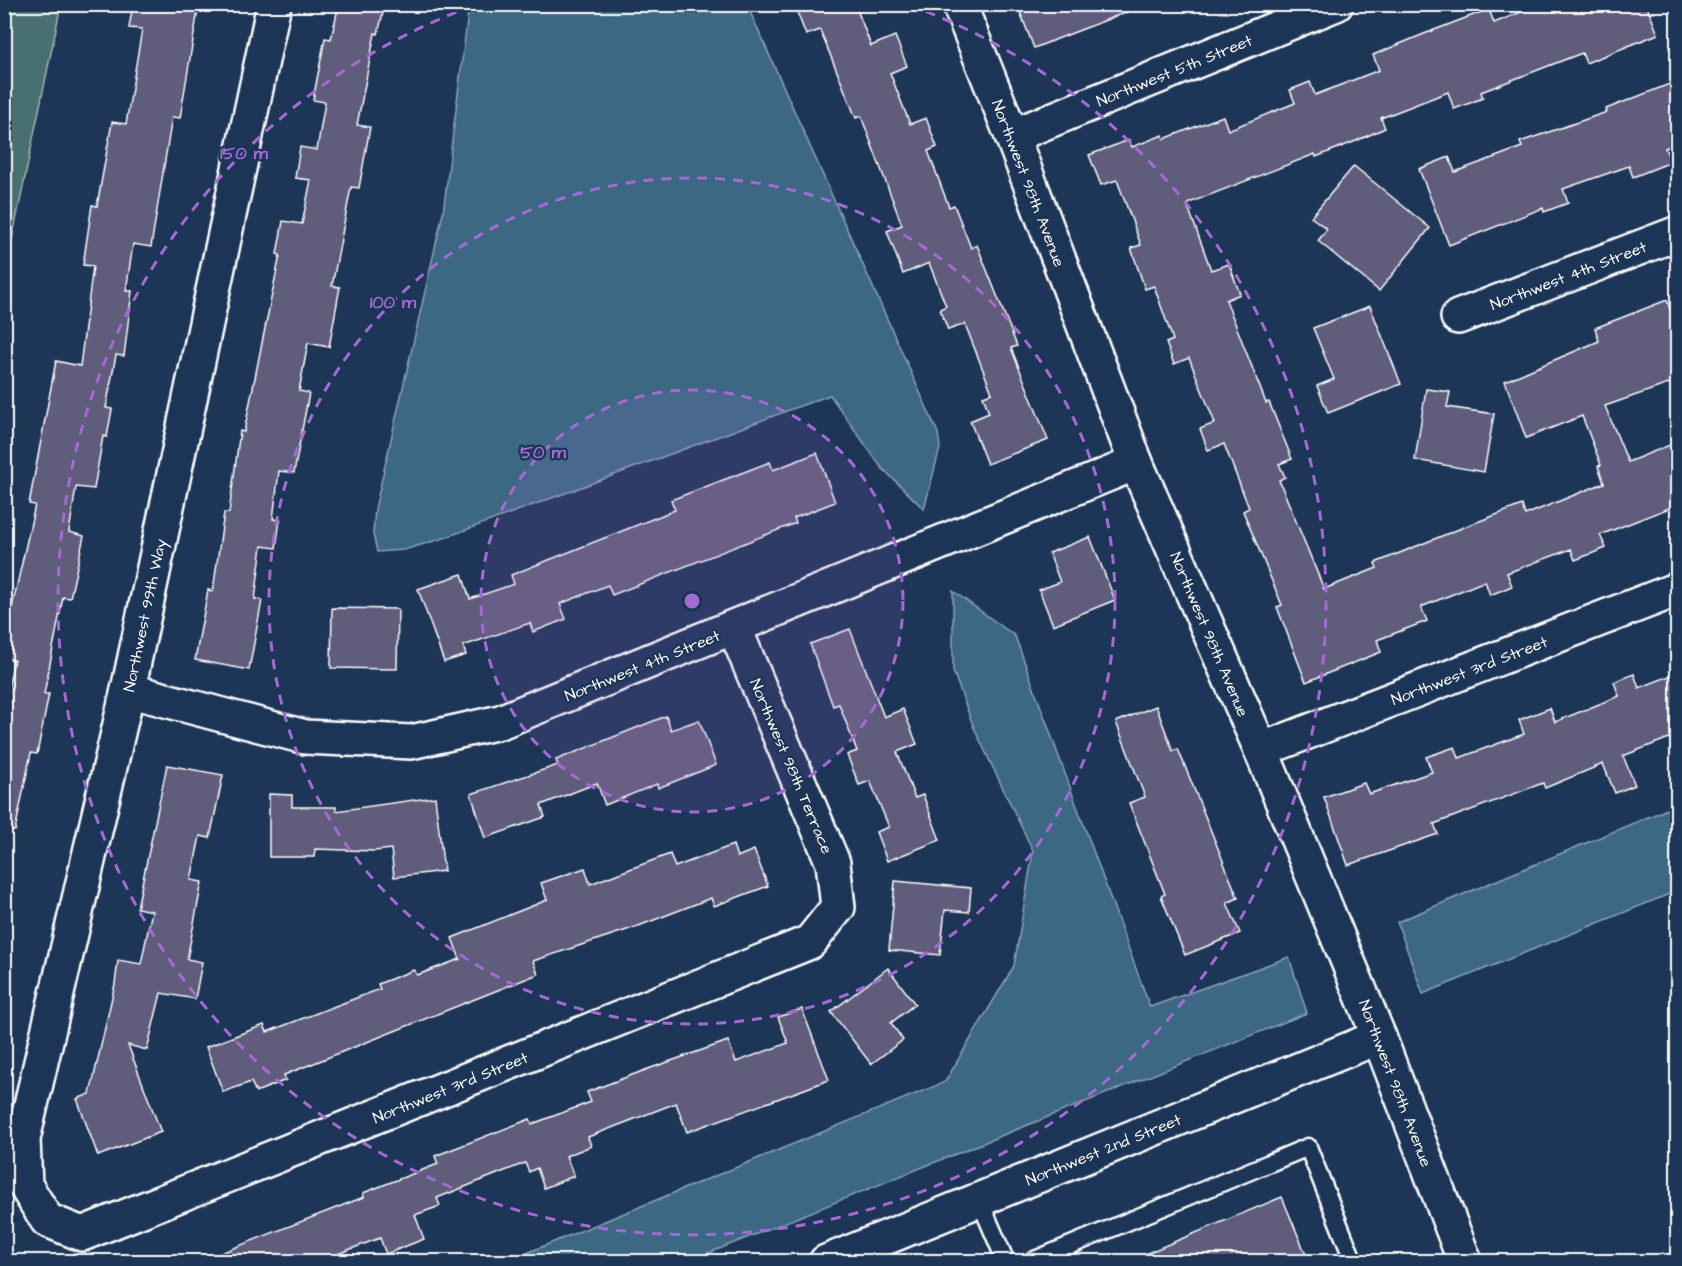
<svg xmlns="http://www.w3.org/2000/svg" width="1682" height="1266" viewBox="0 0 1682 1266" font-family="'Architects Daughter',sans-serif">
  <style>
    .green { fill: #496f71; stroke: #a4b7b8; stroke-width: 1.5 }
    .water { fill: #3d6784; stroke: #8ba4b5; stroke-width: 1.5 }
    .building { fill: #605d7b; stroke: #fff; stroke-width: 1.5 }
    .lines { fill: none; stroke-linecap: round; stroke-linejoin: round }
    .service-casing { stroke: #fff; stroke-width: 21 }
    .minor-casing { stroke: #fff; stroke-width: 38 }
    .service { stroke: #1d3557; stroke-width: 16 }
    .minor { stroke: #1d3557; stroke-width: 33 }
    .ring { fill: none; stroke: #a36bd2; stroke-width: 3; stroke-dasharray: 10 8 }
    .labels { text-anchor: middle; stroke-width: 4.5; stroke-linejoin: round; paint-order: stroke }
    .street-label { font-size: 16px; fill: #fff; stroke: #1d3557 }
    .centre { fill: #a36bd2; stroke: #1d3557; stroke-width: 3 }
    .ring-label { font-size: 18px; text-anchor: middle; font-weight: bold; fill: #a36bd2; stroke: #1d3557; stroke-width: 4.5; stroke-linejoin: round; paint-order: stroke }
  </style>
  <rect width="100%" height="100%" fill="#1d3557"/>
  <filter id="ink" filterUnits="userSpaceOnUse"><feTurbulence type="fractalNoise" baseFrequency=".0167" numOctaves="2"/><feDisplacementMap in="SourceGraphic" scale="12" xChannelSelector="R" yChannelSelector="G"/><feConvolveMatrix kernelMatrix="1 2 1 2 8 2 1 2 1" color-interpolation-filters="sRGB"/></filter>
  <g filter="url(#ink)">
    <path class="green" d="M5 4 61 5 5 273 4 5Z"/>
    <g class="water">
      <path d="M469 5H747L938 433 940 448 924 509 881 467 830 395 444 538 404 550 377 552 373 534 375 509 443 213Z"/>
      <path d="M953 591 1015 636 1150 1007 1289 957 1307 1013 689 1261H507L945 1082 1014 966 1033 851 974 728 953 671Z"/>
      <path d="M1677 805V891L1423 994 1397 922Z"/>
    </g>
    <g class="building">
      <path d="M133 4H199L180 118 172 117 151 247 133 244 126 291H132L124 356 116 355 106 408 112 409 107 437 103 436 94 489 76 487 69 532 84 536 70 598 63 597 44 694H49L37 754 31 753 15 831 4 830V708L14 660 4 658V611L11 612 35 505 29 504 56 361 80 366 93 266 83 265 92 205 97 206 112 122 126 124 142 29 129 28Z"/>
      <path d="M339 4H385L378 34 375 33 357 125 370 127 359 188 351 187 332 286 340 287 329 347 308 343 299 391 309 393 294 473 279 471 273 519 280 520 276 548 262 546 255 599 262 600 249 670 195 660 208 590 213 591 224 513H229L240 431 244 432 263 338 280 255 277 254 283 221 302 224 311 180 295 178 300 147 317 150 325 102 313 100 325 38 331 39Z"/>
      <path d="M794 4H855L871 46 895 36 907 66 890 73 910 124 926 118 937 147 928 151 949 207 954 205 971 248 977 245 1017 346 1011 348 1048 440 987 464 970 421 989 413 983 396 992 393 965 324 948 330 940 309 946 306 929 263 903 274 887 231 902 225 861 116 856 118 820 30 806 35Z"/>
      <path d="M1017 4H1141L1142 6 1034 48Z"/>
      <path d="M1541 4H1646L1658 34 1586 63 1582 53 1481 92 1483 98 1454 109 1448 92 1381 118 1385 128 1356 141 1316 157 1315 154 1189 203 1188 207 1211 270 1229 264 1240 294 1226 300 1266 403 1269 402 1292 459 1279 464 1285 477 1279 480 1324 589 1377 568 1375 563 1464 527 1522 505 1525 515 1604 483 1598 466 1601 465 1582 416 1526 438 1505 381 1599 341 1595 328 1667 300 1677 330V381L1605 406 1628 462 1677 442V505L1600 535 1606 548 1575 560 1571 549 1507 573 1512 586 1490 595 1485 581 1421 607 1427 621 1377 640 1381 652 1306 682 1277 607 1282 605 1243 511 1249 508 1224 444 1208 450 1200 429 1215 423 1189 358 1174 364 1166 343 1173 340 1154 286 1145 289 1131 248 1141 245 1117 180 1101 185 1089 155 1129 140 1132 147 1163 135 1164 139 1223 116 1228 130 1295 103 1290 90 1310 82 1315 95 1379 70 1373 55 1424 34 1489 9 1494 23Z"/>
      <path d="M1677 81V143L1665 148 1671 162 1633 177 1629 166 1563 189 1568 203 1544 212 1543 208 1449 245 1419 169 1449 157 1455 172 1522 147 1520 142 1607 112 1606 109Z"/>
      <path d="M1354 166 1430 228 1379 291 1318 241 1327 229 1311 217Z"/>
      <path d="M1370 306 1401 384 1328 413 1317 386 1334 379 1313 328Z"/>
      <path d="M1426 389 1450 392 1447 407 1494 414 1484 472 1415 460Z"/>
      <path d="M817 453 835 502 794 518 796 523 612 595 608 585 560 604 566 619 533 632 530 623 463 646 466 655 444 662 418 589 462 574 470 599 514 584 511 575 675 510 671 500 770 462 773 470Z"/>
      <path d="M1090 537 1115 600 1053 625 1039 590 1060 582 1049 553Z"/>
      <path d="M332 608 398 609 397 669 331 668Z"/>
      <path d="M850 629 884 717 903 709 917 744 897 752 915 798 923 795 940 840 887 861 876 832 889 827 870 781 859 785 847 755 857 751 839 704 833 706 810 644Z"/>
      <path d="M1677 673V735L1623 756 1635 785 1615 793 1603 764 1545 788 1543 783 1434 824 1438 834 1348 865 1324 797 1364 783 1369 794 1432 772 1426 757 1455 747 1459 758 1524 734 1519 720 1550 708 1555 722 1619 696 1614 682 1634 674 1639 688Z"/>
      <path d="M1156 706 1173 751 1178 749 1238 898 1227 903 1240 933 1185 955 1161 896 1165 894 1129 803 1145 797 1116 722Z"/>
      <path d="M666 716 671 730 699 720 716 765 658 788 657 784 605 805 597 783 541 805 545 817 485 838 471 794 558 765 556 760Z"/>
      <path d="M167 765 223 775 210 838 200 836 191 880 202 882 187 959 202 962 195 999 161 993 147 1050 128 1045 161 1132 98 1156 77 1099 90 1094 115 984 118 960 141 964 152 911 137 908Z"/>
      <path d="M269 794 292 795V807H336V811L435 797 444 871 394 877 391 849 375 851 315 849 314 857H269Z"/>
      <path d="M733 845 737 857 754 850 768 886 714 906 711 898 636 927 533 961 538 974 284 1075 286 1080 256 1092 251 1082 223 1092 206 1047 264 1025 267 1032 380 989 378 984 414 970 417 975 460 959 452 938 547 900 541 883 585 868 590 884 670 854 675 867Z"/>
      <path d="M895 881 971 888 969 912 945 910 940 955 889 950Z"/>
      <path d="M888 968 915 1004 891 1023 903 1040 871 1064 831 1012Z"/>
      <path d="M802 1009 829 1080 687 1132 676 1103 588 1137 591 1146 566 1156 574 1176 544 1188 537 1168 529 1172 525 1163 437 1198 440 1206 415 1215 424 1239 386 1254 380 1238 335 1255 338 1262H198L364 1197 363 1193 438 1164 435 1156 530 1119 532 1124 591 1102 587 1092 648 1069 728 1041 736 1062 788 1043 778 1017Z"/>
      <path d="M1282 1197 1309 1262H1128V1261Z"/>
    </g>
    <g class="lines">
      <defs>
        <g id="service">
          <path d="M979 1199 1006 1262"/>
          <path d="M1030 1262 1308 1147 1354 1262"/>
        </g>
        <g id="minor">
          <path d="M274 4 128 690 23 1139 25 1185 47 1220 82 1234 810 942 838 907 833 863 734 627"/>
          <path d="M959 4 1012 136 1136 463 1261 750 1379 1037 1465 1262"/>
          <path d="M1012 136 1336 4"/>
          <path d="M1458 317 1678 233"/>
          <path d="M128 690 305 737 411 742 500 722 1136 463"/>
          <path d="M1261 750 1678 589"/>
          <path d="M826 1262 1379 1037"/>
        </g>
      </defs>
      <use href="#service" class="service-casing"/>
      <use href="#minor" class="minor-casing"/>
      <use href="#service" class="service"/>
      <use href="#minor" class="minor"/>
    </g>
  </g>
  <circle cx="692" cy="601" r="211" fill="#a36bd2" fill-opacity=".12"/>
  <g class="ring">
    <circle cx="692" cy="601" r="211"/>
    <circle cx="692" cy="601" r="423"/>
    <path d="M909 5A634 634 0 1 1 475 5"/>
  </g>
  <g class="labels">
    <g class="street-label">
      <text transform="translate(1174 70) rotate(-22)" y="6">Northwest 5th Street</text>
      <text transform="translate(1029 183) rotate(69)" y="6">Northwest 98th Avenue</text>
      <text transform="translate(1568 275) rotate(-21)" y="6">Northwest 4th Street</text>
      <text transform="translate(144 615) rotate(-78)" y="6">Northwest 99th Way</text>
      <text transform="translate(1210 634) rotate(67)" y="6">Northwest 98th Avenue</text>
      <text transform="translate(642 665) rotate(-22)" y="6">Northwest 4th Street</text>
      <text transform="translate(1469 670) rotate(-21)" y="6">Northwest 3rd Street</text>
      <text transform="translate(792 766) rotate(67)" y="6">Northwest 98th Terrace</text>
      <text transform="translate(1396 1083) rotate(69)" y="6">Northwest 98th Avenue</text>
      <text transform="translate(450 1087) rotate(-22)" y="6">Northwest 3rd Street</text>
      <text transform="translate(1103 1149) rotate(-22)" y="6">Northwest 2nd Street</text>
    </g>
  </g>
  <circle cx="692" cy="601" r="9" class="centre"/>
  <g class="ring-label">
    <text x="244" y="159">150 m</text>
    <text x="393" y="308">100 m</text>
    <text x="543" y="458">50 m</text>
  </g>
  <rect width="1682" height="1266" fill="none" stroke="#1d3557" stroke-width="24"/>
  <rect x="12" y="12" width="1658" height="1242" fill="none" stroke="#fff" stroke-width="2" filter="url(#ink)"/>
</svg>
